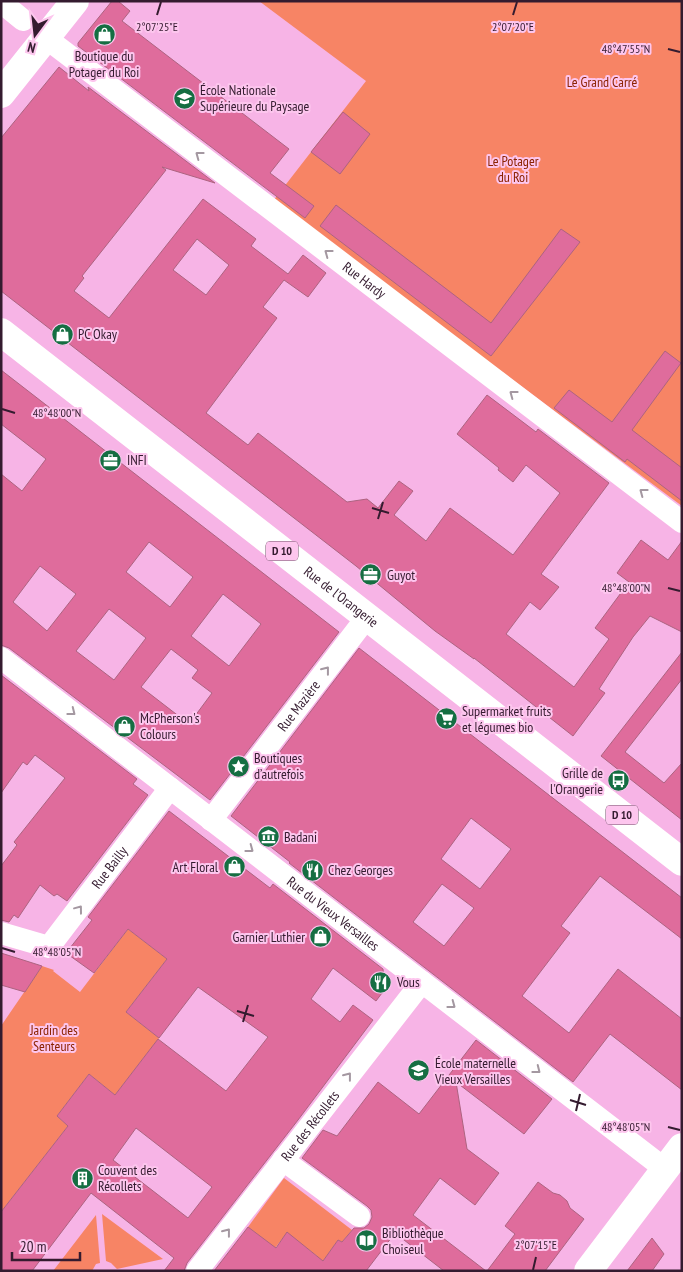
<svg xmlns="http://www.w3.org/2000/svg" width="683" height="1272" viewBox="0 0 683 1272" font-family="'PT Sans Narrow',sans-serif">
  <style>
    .green { fill: #f78465 }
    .building { fill: #df6c9c; stroke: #ad6380; fill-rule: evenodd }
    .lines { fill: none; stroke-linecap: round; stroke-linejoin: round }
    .street { stroke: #fff; stroke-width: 22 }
    .secondary { stroke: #fff; stroke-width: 28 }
    .primary { stroke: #fff; stroke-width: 28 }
    .oneway { stroke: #a498a1 }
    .ticks { fill: none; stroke: #341b2f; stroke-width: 2 }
    .labels { text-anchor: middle; stroke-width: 4; stroke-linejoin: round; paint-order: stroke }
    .shield { fill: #fdc6ee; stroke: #704e68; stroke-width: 1 }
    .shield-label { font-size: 12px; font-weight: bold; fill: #341b2f }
    .poi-label { font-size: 14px; fill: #341b2f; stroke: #fdc6ee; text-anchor: start }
    .park-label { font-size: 14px; fill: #8b2300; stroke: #fdc6ee }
    .street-label { font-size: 14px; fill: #341b2f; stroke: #fdc6ee }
    .ticks-label { font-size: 12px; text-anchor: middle; fill: #341b2f; stroke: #fdc6ee; stroke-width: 4; stroke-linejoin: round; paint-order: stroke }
  </style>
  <rect width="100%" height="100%" fill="#f7b4e6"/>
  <g class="green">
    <path d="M259 1H682V506L273 201 366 81Z"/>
    <path d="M128 929 167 959 126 1012 159 1038 115 1095 89 1074 57 1116 68 1126 1 1212V1026L42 966 54 970 53 971 80 992Z"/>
    <path d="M284 1178 352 1230 342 1242 338 1240 316 1271 309 1267 317 1256 287 1233 275 1248 248 1227Z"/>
    <path d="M102 1214 163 1259 117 1269 111 1263 106 1261Z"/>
    <path d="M96 1215 100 1263 96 1264 92 1271H53Z"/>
  </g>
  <g class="building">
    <path d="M112 1H118L130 11 122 21 289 149 270 173 314 206 305 218 78 46V43Z"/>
    <path d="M59 67 89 91 88 87 215 183 162 167 166 170 82 276 84 278 74 291 109 318 203 199 256 239 251 246 288 274 303 255 326 273 308 297 284 280 263 307 277 318 206 413 248 445 258 433 347 502 367 499 378 508 399 481 413 491 394 515 426 541 450 508 513 555 560 493 526 465 513 482 498 470 499 468 457 434 487 395 536 432 538 429 609 483 541 574 559 587 540 610 530 602 506 634 574 687 609 639 595 628 629 582 617 573 641 540 668 560 682 541V632L650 616 633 637 599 689 605 693 573 736 474 658V659L435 631 356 566 1 291V138ZM197 239 229 265 206 295 173 270Z"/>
    <path d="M343 112 370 134 340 174 311 152Z"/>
    <path d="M336 205 491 323 561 229 580 242 491 356 320 226Z"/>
    <path d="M665 351 681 363 632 430 682 468V501L627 459 625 462 554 408 569 390 612 422Z"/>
    <path d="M1 370 339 632 210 800 9 648 1 645V474L22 491 46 459 1 424ZM149 542 193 577 170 607 126 572ZM40 566 76 594 47 631 13 602ZM223 594 261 624 229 666 191 636ZM109 609 146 638 114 680 76 651ZM171 649 198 670 192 678 212 693 189 724 141 687Z"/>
    <path d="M359 648 682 898V939L600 876 561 926 570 933 522 996 569 1033 618 969 682 1019V1090L610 1034 573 1082 289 863 290 862 231 816ZM471 818 511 849 480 889 441 859ZM442 884 474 908 444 946 413 922Z"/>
    <path d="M682 652V679L625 752 664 783 682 763V820L601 756Z"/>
    <path d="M1 675 137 779 133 784 148 795 67 901 57 894 54 896 40 885 18 918 14 915 9 922 1 920V866L17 845 14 842 65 778 35 755 27 765 23 762 1 793Z"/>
    <path d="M169 811 270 888 273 884 383 969 385 989 376 1001 333 968 311 999 340 1022 353 1005 373 1020 298 1120 187 1263 184 1271H164L174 1258 91 1193 32 1271H1V1212L68 1126 57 1116 89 1074 115 1095 158 1039 226 1091 268 1037 198 987 159 1038 126 1012 167 959 128 929 94 973 66 953 92 920 88 917ZM136 1128 212 1187 188 1218 113 1160Z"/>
    <path d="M1 953 42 966 25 992 1 985Z"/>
    <path d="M476 1040 552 1099 524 1134 456 1082 467 1149 499 1173 475 1205 440 1178 413 1215 486 1271H444L395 1233 366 1271H214L248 1227 276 1248 287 1232 323 1261 338 1240 342 1242 354 1228H364L369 1224 372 1217 371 1210 367 1206 302 1158 323 1130 337 1136 378 1082 419 1114Z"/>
    <path d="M538 1182 553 1193 560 1195 567 1201 570 1208 584 1219 545 1271H487L515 1234 505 1226Z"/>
    <path d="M652 1238 664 1254 652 1271H627Z"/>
  </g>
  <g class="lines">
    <g class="street">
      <path d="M1 2 23 20"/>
      <path id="s1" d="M46 38 682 522"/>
      <path id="s2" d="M1 658 665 1169"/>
      <path id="s3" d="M211 820 367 617"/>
      <path id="s4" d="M1 933 49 947 170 788"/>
      <path d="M283 1160 359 1216"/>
      <path id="s5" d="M197 1271 422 982"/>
    </g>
    <path class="secondary" d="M588 1271 682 1147"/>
    <g class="primary">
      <path d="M1 94 75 1"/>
      <path id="s6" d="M1 332 682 862"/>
    </g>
  </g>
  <defs><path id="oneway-chevron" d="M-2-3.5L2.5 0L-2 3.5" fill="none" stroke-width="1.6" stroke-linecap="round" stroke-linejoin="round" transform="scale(1.25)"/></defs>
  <g class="oneway">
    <use href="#oneway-chevron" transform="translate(199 155) rotate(-143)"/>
    <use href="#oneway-chevron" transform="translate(328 253) rotate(-143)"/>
    <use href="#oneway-chevron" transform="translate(513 394) rotate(-143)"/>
    <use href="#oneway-chevron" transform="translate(643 492) rotate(-143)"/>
    <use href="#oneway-chevron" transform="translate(326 670) rotate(-52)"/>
    <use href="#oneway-chevron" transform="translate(72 712) rotate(38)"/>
    <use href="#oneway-chevron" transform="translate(250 849) rotate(37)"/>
    <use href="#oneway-chevron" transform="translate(79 909) rotate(-53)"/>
    <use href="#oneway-chevron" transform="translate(452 1005) rotate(37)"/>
    <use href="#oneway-chevron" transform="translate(537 1070) rotate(38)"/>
    <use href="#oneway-chevron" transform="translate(348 1076) rotate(-52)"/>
    <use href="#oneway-chevron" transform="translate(227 1232) rotate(-52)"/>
  </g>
  <path class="ticks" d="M157 15 161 2M513 15 517 2M668 49 680 52M2 409 15 413M372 508 389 513M378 519 383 502M668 588 680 591M2 948 15 952M237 1011 254 1016M243 1022 248 1005M570 1100 586 1105M576 1111 580 1094M668 1127 680 1130M533 1270 536 1257"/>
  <defs>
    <symbol id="shop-disc" viewBox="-11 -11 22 22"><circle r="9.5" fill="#156e42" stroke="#fdc6ee"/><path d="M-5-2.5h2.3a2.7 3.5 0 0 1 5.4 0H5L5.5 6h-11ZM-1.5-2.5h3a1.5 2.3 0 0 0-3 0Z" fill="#fff"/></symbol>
    <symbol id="university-disc" viewBox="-11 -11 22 22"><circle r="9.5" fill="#156e42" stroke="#fdc6ee"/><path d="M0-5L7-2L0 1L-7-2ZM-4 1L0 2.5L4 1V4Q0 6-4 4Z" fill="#fff"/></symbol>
    <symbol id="office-disc" viewBox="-11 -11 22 22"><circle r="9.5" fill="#156e42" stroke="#fdc6ee"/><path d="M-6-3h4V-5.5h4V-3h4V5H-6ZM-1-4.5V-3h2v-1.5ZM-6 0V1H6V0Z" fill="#fff"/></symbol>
    <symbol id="supermarket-disc" viewBox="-11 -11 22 22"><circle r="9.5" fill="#156e42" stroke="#fdc6ee"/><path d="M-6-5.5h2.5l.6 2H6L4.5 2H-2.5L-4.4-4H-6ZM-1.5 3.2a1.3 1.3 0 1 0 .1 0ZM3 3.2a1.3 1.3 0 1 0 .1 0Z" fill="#fff"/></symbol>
    <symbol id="sight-disc" viewBox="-11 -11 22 22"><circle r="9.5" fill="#156e42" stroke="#fdc6ee"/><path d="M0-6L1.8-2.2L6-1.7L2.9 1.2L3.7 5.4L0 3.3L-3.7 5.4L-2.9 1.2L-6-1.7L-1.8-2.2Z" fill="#fff"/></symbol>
    <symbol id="bus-disc" viewBox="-11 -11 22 22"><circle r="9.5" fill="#156e42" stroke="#fdc6ee"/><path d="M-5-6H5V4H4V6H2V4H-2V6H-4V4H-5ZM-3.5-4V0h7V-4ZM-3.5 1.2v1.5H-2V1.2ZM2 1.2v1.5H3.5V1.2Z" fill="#fff"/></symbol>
    <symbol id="museum-disc" viewBox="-11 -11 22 22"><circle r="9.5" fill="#156e42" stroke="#fdc6ee"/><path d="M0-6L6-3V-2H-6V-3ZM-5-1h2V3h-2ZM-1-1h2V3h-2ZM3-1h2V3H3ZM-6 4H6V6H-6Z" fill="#fff"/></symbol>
    <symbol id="restaurant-disc" viewBox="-11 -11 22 22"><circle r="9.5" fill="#156e42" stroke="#fdc6ee"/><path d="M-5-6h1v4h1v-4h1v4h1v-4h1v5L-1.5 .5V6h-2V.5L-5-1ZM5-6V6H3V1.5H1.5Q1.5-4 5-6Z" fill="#fff"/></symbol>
    <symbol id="school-disc" viewBox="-11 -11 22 22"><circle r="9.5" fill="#156e42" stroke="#fdc6ee"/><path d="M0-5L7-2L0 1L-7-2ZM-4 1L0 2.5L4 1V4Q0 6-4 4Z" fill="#fff"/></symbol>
    <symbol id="building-disc" viewBox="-11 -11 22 22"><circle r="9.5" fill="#156e42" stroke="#fdc6ee"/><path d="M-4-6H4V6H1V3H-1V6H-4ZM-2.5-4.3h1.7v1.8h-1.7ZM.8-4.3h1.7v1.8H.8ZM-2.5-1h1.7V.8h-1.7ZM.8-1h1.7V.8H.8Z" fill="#fff"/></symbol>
    <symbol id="library-disc" viewBox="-11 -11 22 22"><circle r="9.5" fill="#156e42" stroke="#fdc6ee"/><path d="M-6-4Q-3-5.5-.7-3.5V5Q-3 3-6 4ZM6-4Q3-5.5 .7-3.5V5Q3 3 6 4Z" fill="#fff"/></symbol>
  </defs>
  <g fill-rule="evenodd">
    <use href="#shop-disc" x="92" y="22" width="25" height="25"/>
    <use href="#university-disc" x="172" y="86" width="25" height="25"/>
    <use href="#shop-disc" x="50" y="322" width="25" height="25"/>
    <use href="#office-disc" x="98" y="448" width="25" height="25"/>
    <use href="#office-disc" x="358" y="562" width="25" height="25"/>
    <use href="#supermarket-disc" x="434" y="706" width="25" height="25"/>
    <use href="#shop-disc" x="112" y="714" width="25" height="25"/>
    <use href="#sight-disc" x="226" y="754" width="25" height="25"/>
    <use href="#bus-disc" x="606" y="768" width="25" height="25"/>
    <use href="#museum-disc" x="256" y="824" width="25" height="25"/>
    <use href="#shop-disc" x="222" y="854" width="25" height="25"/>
    <use href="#restaurant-disc" x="300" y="858" width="25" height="25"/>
    <use href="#shop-disc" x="308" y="924" width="25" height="25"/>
    <use href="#restaurant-disc" x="368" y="970" width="25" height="25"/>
    <use href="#school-disc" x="406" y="1058" width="25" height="25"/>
    <use href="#building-disc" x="70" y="1166" width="25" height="25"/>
    <use href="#library-disc" x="354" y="1228" width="25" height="25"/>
  </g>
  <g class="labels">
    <g class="shield">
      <rect x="266" y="541.5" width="32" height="19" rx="4"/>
      <rect x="606" y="805.5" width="32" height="19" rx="4"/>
    </g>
    <g class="shield-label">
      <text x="282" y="555">D 10</text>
      <text x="622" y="819">D 10</text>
    </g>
    <g class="poi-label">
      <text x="104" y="61" text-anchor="middle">Boutique du<tspan x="104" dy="16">Potager du Roi</tspan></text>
      <text x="200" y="95">École Nationale<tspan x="200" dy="16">Supérieure du Paysage</tspan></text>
      <text x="78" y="339">PC Okay</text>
      <text x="127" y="465">INFI</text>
      <text x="387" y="580">Guyot</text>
      <text x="462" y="716">Supermarket fruits<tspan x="462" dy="16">et légumes bio</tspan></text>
      <text x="140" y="723">McPherson's<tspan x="140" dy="16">Colours</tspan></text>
      <text x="254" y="763">Boutiques<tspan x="254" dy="16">d’autrefois</tspan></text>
      <text x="603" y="778" text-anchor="end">Grille de<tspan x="603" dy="16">l'Orangerie</tspan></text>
      <text x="284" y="842">Badani</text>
      <text x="218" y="872" text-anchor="end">Art Floral</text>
      <text x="328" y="875">Chez Georges</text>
      <text x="305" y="942" text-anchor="end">Garnier Luthier</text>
      <text x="397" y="987">Vous</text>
      <text x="435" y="1068">École maternelle<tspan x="435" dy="16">Vieux Versailles</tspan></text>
      <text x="98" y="1175">Couvent des<tspan x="98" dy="16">Récollets</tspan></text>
      <text x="382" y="1238">Bibliothèque<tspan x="382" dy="16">Choiseul</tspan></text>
    </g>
    <g class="park-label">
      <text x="602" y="87">Le Grand Carré</text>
      <text x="513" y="166">Le Potager<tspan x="513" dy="16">du Roi</tspan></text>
      <text x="54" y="1035">Jardin des<tspan x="54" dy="16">Senteurs</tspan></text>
    </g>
    <g class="street-label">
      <text dy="5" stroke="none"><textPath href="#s1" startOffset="400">Rue Hardy</textPath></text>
      <text dy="5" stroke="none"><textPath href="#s6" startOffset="431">Rue de l'Orangerie</textPath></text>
      <text dy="5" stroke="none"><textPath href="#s3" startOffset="144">Rue Mazière</textPath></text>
      <text dy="5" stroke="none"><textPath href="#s4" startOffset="150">Rue Bailly</textPath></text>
      <text dy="5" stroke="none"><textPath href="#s2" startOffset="419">Rue du Vieux Versailles</textPath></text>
      <text dy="5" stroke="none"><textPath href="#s5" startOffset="184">Rue des Récollets</textPath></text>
    </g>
  </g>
  <g class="ticks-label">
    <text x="157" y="31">2°07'25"E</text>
    <text x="513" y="31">2°07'20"E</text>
    <text x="626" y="53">48°47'55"N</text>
    <text x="57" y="417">48°48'00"N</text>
    <text x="626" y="592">48°48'00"N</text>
    <text x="57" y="956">48°48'05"N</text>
    <text x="626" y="1131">48°48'05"N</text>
    <text x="536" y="1249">2°07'15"E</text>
  </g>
  <rect width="683" height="1272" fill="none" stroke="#341b2f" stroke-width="5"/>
  <g transform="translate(35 35) rotate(195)" stroke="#fdc6ee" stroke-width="4" paint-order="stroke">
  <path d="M0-4L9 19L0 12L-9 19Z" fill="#341b2f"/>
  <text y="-8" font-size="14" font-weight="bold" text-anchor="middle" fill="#341b2f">N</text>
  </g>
  <path d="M12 1252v8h68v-8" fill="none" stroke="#341b2f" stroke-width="2.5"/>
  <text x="20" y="1252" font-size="15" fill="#341b2f" stroke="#fdc6ee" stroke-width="4" paint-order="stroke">20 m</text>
</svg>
